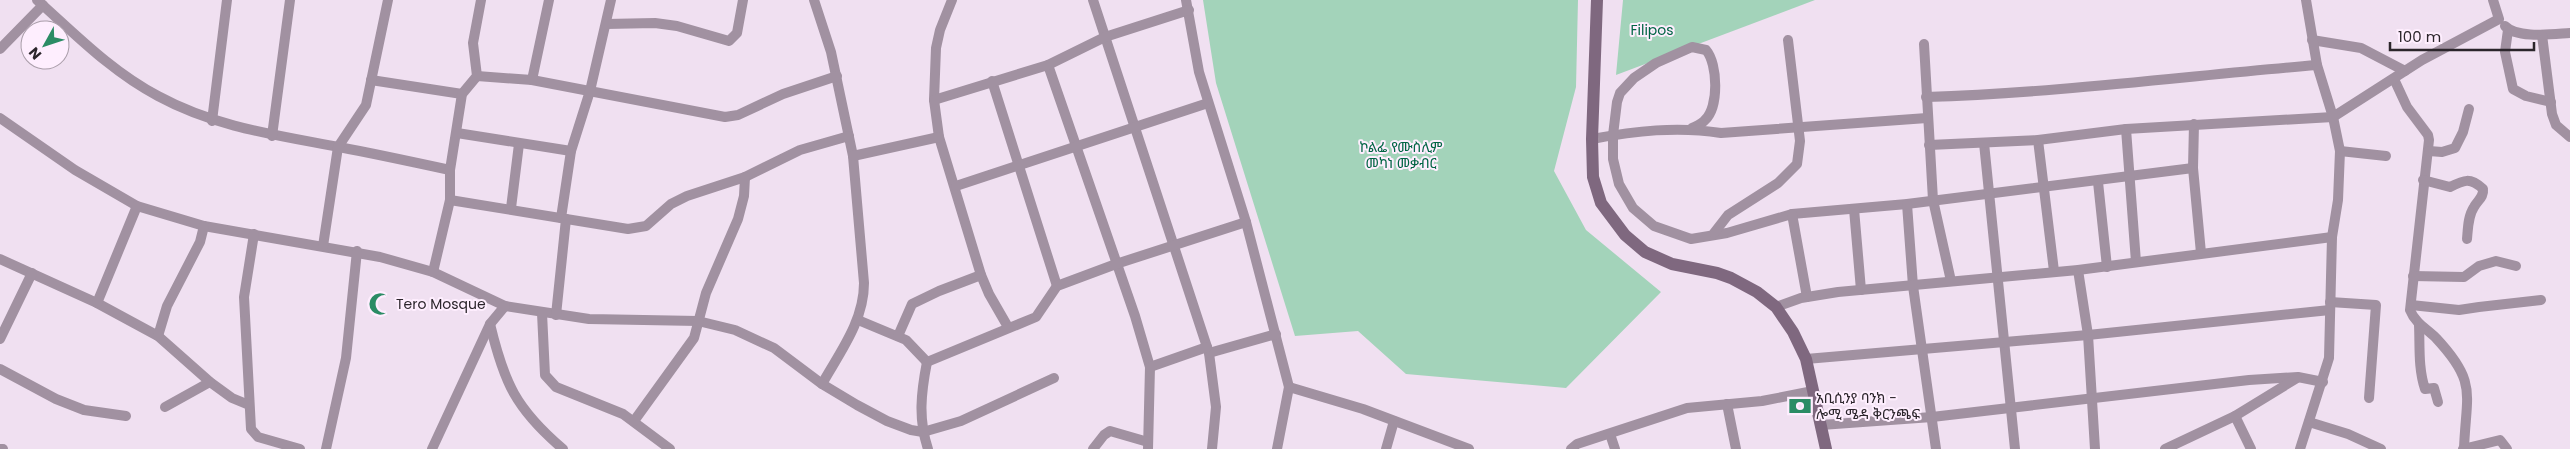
<svg xmlns="http://www.w3.org/2000/svg" width="2570" height="449" viewBox="0 0 2570 449" font-family="Poppins,'Noto Sans Ethiopic',sans-serif">
  <style>
    .green { fill: #a3d3ba }
    .lines { fill: none; stroke-linecap: round; stroke-linejoin: round }
    .street { stroke: #a191a1; stroke-width: 10 }
    .secondary { stroke: #7f687f; stroke-width: 12 }
    .labels { text-anchor: middle; stroke-width: 4; stroke-linejoin: round; paint-order: stroke }
    .park-label { font-size: 14px; fill: #016544; stroke: #feeefe }
    .poi-label { font-size: 14px; fill: #2b252b; stroke: #feeefe; text-anchor: start }
  </style>
  <rect width="100%" height="100%" fill="#f0e0f1"/>
  <g class="green">
    <path d="M1203 0H1578L1576 87 1554 171 1586 230 1661 292 1566 388 1406 374 1358 331 1295 336 1216 83Z"/>
    <path d="M1623 0H1815L1616 75Z"/>
  </g>
  <g class="lines">
    <g class="street">
      <path d="M37 0C75 34 112 72 158 96 215 127 276 135 339 147 376 154 413 162 450 170"/>
      <path d="M814 0 831 52 853 156 864 283C864 321 840 352 822 384"/>
      <path d="M952 0 940 30 936 48 934 100 939 137 981 275 989 294 1008 327"/>
      <path d="M1093 0 1209 353 1216 407 1212 449"/>
      <path d="M1186 0 1199 72 1246 222 1289 387 1277 449"/>
      <path d="M606 24 655 23 677 26 729 41 737 33 743 0"/>
      <path d="M2505 26C2517 39 2553 34 2570 33"/>
      <path d="M2508 30 2505 52 2513 89 2526 96 2551 102"/>
      <path d="M2542 35 2552 114 2556 125 2570 137"/>
      <path d="M2312 40 2361 48 2405 71"/>
      <path d="M1924 44 1933 200 1951 281"/>
      <path d="M0 49 43 5"/>
      <path d="M1048 65 1135 316 1150 367 1148 449"/>
      <path d="M477 76 532 80 725 117 738 115 783 94 837 76"/>
      <path d="M2394 79 2407 107 2428 135 2429 140 2410 310C2415 323 2427 329 2436 338 2478 383 2466 393 2464 449"/>
      <path d="M371 80 462 94"/>
      <path d="M532 80 549 0"/>
      <path d="M992 81 1057 286"/>
      <path d="M1926 97C2057 93 2187 76 2317 65"/>
      <path d="M934 100 1048 65 1105 37 1189 10"/>
      <path d="M0 118 75 170 137 206 204 226 380 257 433 272 505 306 589 319 698 321 735 330 774 348 822 384 857 405 887 421 911 430 923 432 961 421 1054 378"/>
      <path d="M212 121 227 0"/>
      <path d="M2194 124 2193 168 2201 253"/>
      <path d="M1692 128C1696 126 1702 124 1705 120 1719 107 1718 64 1706 50L1692 47 1656 63 1634 78 1620 93 1617 102 1613 135V159L1619 184 1633 208 1654 226 1691 239 1727 233 1792 214 1907 204 2193 168"/>
      <path d="M2126 129 2136 262"/>
      <path d="M457 133 571 151"/>
      <path d="M272 136 290 0"/>
      <path d="M1592 139C1635 131 1677 126 1721 133L1927 118"/>
      <path d="M2038 140 2054 271"/>
      <path d="M1984 143 2015 449"/>
      <path d="M1929 145 2038 140 2126 129 2333 117 2422 60 2499 19 2493 0"/>
      <path d="M2340 151 2386 156"/>
      <path d="M2429 151 2442 152 2455 148 2463 132 2469 109"/>
      <path d="M853 156 939 137"/>
      <path d="M2423 180 2450 187C2464 180 2470 177 2483 189 2484 197 2478 200 2474 207 2468 216 2468 228 2467 239"/>
      <path d="M2098 182 2107 267"/>
      <path d="M956 186 1208 103"/>
      <path d="M450 200 628 229 646 226 671 204 687 196 745 177 800 150 849 136"/>
      <path d="M1907 204 1913 286 1936 449"/>
      <path d="M511 208 519 144"/>
      <path d="M1854 209 1861 290"/>
      <path d="M1792 214 1807 297"/>
      <path d="M561 218 571 151 590 91 611 0"/>
      <path d="M1714 233 1728 215 1778 183 1797 164 1800 141 1788 40"/>
      <path d="M254 234 244 297 251 429 258 437 300 449"/>
      <path d="M323 246 338 147 366 105 388 0"/>
      <path d="M0 259 97 303 158 336 210 382 232 398 249 405"/>
      <path d="M2078 270 2088 335 2095 449"/>
      <path d="M433 272 450 200V170L462 94 477 76 473 43 481 0"/>
      <path d="M2413 276 2464 277 2479 266 2496 261 2516 266"/>
      <path d="M2330 302 2376 305 2369 398"/>
      <path d="M97 303 137 206"/>
      <path d="M2411 305 2459 310 2479 307 2541 300"/>
      <path d="M1776 307 1801 298 1838 292 2078 270 2332 237"/>
      <path d="M542 313 545 375 556 387 623 414 670 449"/>
      <path d="M556 315 566 219"/>
      <path d="M858 320 906 340 927 362"/>
      <path d="M490 324C504 383 516 409 563 449"/>
      <path d="M2419 325C2420 346 2418 368 2425 389L2434 388 2438 402"/>
      <path d="M158 336 167 306 200 242 204 226"/>
      <path d="M898 336 912 304 939 291 981 275"/>
      <path d="M0 339 32 273"/>
      <path d="M1209 353 1276 334"/>
      <path d="M1806 359 2088 335 2330 310"/>
      <path d="M927 362 1036 317 1057 286 1116 264 1246 222"/>
      <path d="M927 362C921 393 918 419 928 449"/>
      <path d="M1150 367 1207 347"/>
      <path d="M0 369 56 399 84 410 126 416"/>
      <path d="M1289 387 1363 409 1469 449"/>
      <path d="M1727 404 1736 449"/>
      <path d="M165 407 210 382"/>
      <path d="M2235 416 2251 449"/>
      <path d="M634 421 694 338 706 293 738 219 744 196 745 177"/>
      <path d="M2309 422 2348 434 2381 449"/>
      <path d="M1821 425 1932 417 2249 380 2298 377 2323 382"/>
      <path d="M1610 434 1615 449"/>
      <path d="M0 449H3"/>
      <path d="M326 449 346 358 357 251"/>
      <path d="M432 449 490 324 505 306"/>
      <path d="M1093 449 1104 435 1110 431 1148 442"/>
      <path d="M1386 449 1394 421"/>
      <path d="M1571 449 1577 444 1687 408 1762 401 1813 391"/>
      <path d="M2165 449 2235 416 2297 378"/>
      <path d="M2300 449 2329 358 2332 237 2338 200 2340 151 2333 117 2317 65 2306 0"/>
      <path d="M2463 449 2500 440 2507 449"/>
    </g>
    <path class="secondary" d="M1597 0 1592 139 1593 177 1601 203 1625 235 1645 252 1672 264 1717 273 1731 278 1757 292 1776 307 1793 332 1806 359 1826 449"/>
  </g>
  <defs>
    <symbol id="mosque-bare" viewBox="-9 -9 18 18"><path d="M3.5-4.9A6 6 0 1 0 3.5 4.9A5 5 0 1 1 3.5-4.9Z" fill="#2b8c65" stroke="#feeefe" stroke-width="2.5" paint-order="stroke"/></symbol>
    <symbol id="bank-bare" viewBox="-9 -9 18 18"><path d="M-6-4H6V4H-6ZM0-2.3a2.3 2.3 0 1 0 0 4.6a2.3 2.3 0 1 0 0-4.6Z" fill="#2b8c65" stroke="#feeefe" stroke-width="2.5" paint-order="stroke"/></symbol>
  </defs>
  <g fill-rule="evenodd">
    <use href="#mosque-bare" x="364" y="288" width="32" height="32"/>
    <use href="#bank-bare" x="1784" y="390" width="32" height="32"/>
  </g>
  <g class="labels">
    <g class="park-label">
      <text x="1652" y="35">Filipos</text>
      <text x="1401" y="152">ኮልፌ የሙስሊም<tspan x="1401" dy="16">መካነ መቃብር</tspan></text>
    </g>
    <g class="poi-label">
      <text x="396" y="309">Tero Mosque</text>
      <text x="1816" y="403">አቢሲንያ ባንክ -<tspan x="1816" dy="16">ሎሚ ሜዳ ቅርንጫፍ</tspan></text>
    </g>
  </g>
  <g transform="translate(45 45) rotate(230)"><circle r="24" fill="#feeefe" stroke="#aa9eaa"/>
  <path d="M0-4L9 19L0 12L-9 19Z" fill="#2b8c65"/>
  <text y="-8" font-size="14" font-weight="bold" text-anchor="middle" fill="#2b252b">N</text>
  </g>
  <path d="M2390 42v8h144v-8" fill="none" stroke="#2b252b" stroke-width="2.5"/>
  <text x="2398" y="42" font-size="15" fill="#2b252b" stroke="#feeefe" stroke-width="4" paint-order="stroke">100 m</text>
</svg>
